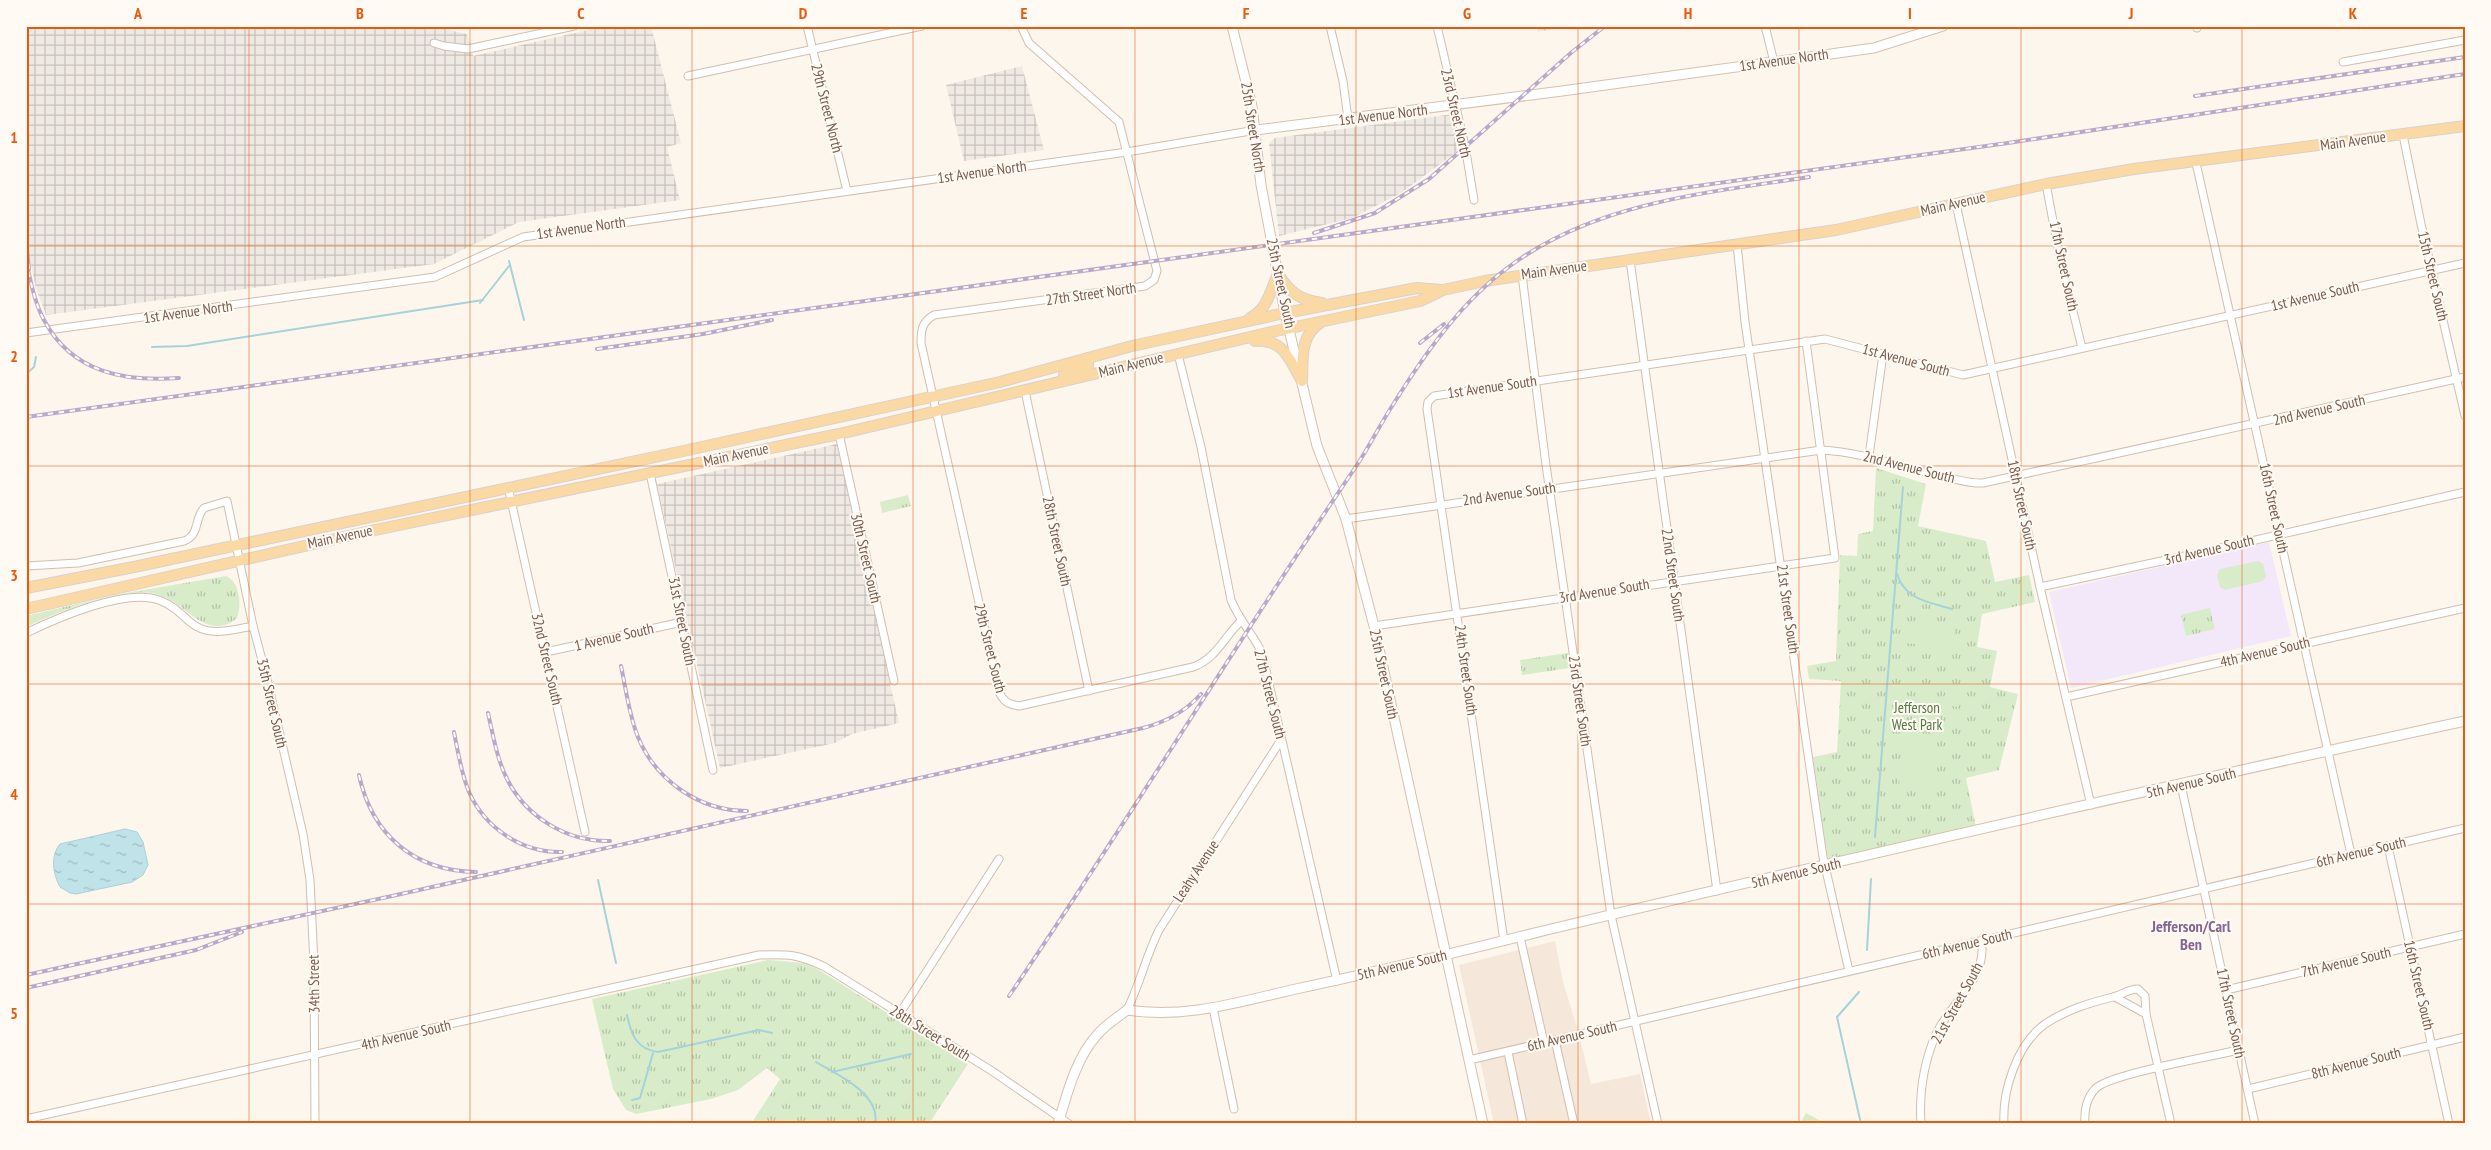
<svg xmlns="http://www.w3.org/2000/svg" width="2491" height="1150" viewBox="0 0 2491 1150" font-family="'PT Sans Narrow',sans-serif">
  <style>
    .residential { fill: #f5e8da }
    .industrial { fill: url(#industrial-grid) }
    .education { fill: #f3e8fa }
    .grass { fill: url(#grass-tufts) }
    .pitch { fill: #d8ecc9 }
    .water { fill: url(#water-ripples); stroke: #a5d3da }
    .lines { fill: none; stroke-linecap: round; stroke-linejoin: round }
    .stream { stroke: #a5d3da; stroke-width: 2 }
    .street-casing { stroke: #d1beb0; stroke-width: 9 }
    .secondary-casing { stroke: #d6c0b0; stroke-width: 11 }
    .primary-casing { stroke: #dad1cd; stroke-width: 12 }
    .street { stroke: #fff; stroke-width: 7 }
    .secondary { stroke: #fff; stroke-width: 9 }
    .primary { stroke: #fbd9a5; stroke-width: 10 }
    .rail-casing { stroke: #b9a8c9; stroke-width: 4 }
    .rail { stroke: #fffaf3; stroke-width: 2; stroke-dasharray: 5.5; stroke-linecap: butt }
    .grid { fill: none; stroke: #e8590c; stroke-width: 1; stroke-opacity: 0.55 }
    .labels { text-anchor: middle; stroke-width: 4; stroke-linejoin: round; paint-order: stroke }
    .street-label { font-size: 15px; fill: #7a5c4d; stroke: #fffaf3 }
    .park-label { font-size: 15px; fill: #537a41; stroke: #fffaf3 }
    .neighbourhood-label { font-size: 16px; font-weight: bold; fill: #846695; stroke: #fffaf3 }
    .neatline { fill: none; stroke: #e8590c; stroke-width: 2 }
    .grid-label { font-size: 16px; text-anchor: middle; font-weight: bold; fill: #e8590c }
  </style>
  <defs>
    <pattern id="industrial-grid" width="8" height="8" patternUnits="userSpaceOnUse" patternTransform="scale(1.25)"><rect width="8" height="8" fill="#efe9e4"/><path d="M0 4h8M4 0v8" fill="none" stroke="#c7c0bb"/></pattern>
    <pattern id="grass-tufts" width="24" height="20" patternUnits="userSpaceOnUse" patternTransform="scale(1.25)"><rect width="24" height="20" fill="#d8ecc9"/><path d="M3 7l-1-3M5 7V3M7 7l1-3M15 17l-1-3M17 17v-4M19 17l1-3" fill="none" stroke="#b4c2a5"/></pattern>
    <pattern id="water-ripples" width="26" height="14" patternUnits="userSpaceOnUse" patternTransform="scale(1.25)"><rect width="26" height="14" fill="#bfe3e8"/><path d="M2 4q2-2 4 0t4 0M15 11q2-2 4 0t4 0" fill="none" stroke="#a0bbbe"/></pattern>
  </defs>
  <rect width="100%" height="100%" fill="#fdf6ec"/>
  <path class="residential" d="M1555 941 1563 982 1578 1030 1591 1084 1640 1074 1651 1124H1494L1459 965Z"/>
  <g class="industrial">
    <path d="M26 26H445L448 30 467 34 473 56 606 26H651L681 143 667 147 680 200 519 222 434 264 46 315 36 288 26 243Z"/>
    <path d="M1538 26H1572L1537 32Z"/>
    <path d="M1022 66 1044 150 964 161 946 85Z"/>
    <path d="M1454 114 1459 150 1401 193 1352 218 1279 236 1269 143 1275 138Z"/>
    <path d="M837 444 899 723 852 734 835 743 720 768 657 484Z"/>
  </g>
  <path class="education" d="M2269 542 2291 636 2071 688 2049 592Z"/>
  <g class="grass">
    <path d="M1876 468 1926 484 1918 526 1986 541 1995 582 2029 575 2035 602 1982 614 1977 647 1997 651 1990 687 2018 694 1999 770 1966 778 1976 827 1828 861 1813 757 1837 752 1841 681 1809 679 1807 666 1836 661 1840 555 1857 556 1858 534 1873 531Z"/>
    <path d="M908 495 911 506 882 513 880 502Z"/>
    <path d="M226 576C240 582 242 605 237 618 207 644 184 600 156 594 122 586 57 612 26 627V616L120 594Z"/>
    <path d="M2210 608 2215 629 2186 636 2181 615Z"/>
    <path d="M1568 653 1570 668 1522 675 1520 660Z"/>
    <path d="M768 960 805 963 816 968 968 1064 929 1124H751L780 1079 767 1068 738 1090 711 1099 636 1114 626 1110 613 1089 592 999Z"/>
  </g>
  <g class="pitch">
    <path d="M2258 561 2263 564 2266 576 2263 581 2225 590 2220 587 2217 575 2220 569Z"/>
    <path d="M1906 623 1955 627 1952 648 1905 643Z"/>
    <path d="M1905 681 1937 688V690H1916L1904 683Z"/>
    <path d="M1946 689 1962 692 1959 707 1943 705Z"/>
    <path d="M1902 734 1934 735 1932 790 1899 788Z"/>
    <path d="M1806 1113 1821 1121 1820 1124H1800Z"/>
  </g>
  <path class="water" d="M125 829 137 832 143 842 148 865 143 875 132 882 76 894 70 893 60 887C53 874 50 856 60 844Z"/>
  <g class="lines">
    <g class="stream">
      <path d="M509 261 524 320"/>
      <path d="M480 303 509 266"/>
      <path d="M152 347 187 346 483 300"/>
      <path d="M26 374 34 367 36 357"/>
      <path d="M1897 574C1905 600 1929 602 1952 609"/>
      <path d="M1875 837 1903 487"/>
      <path d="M598 880 616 963"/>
      <path d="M1867 950 1871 879"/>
      <path d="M1859 992 1837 1017 1861 1124"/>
      <path d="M627 1015C631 1034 636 1049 658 1052L759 1030 772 1033"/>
      <path d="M816 1062C838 1075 881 1094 875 1124"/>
      <path d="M832 1072 911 1054"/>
      <path d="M632 1100 640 1098 653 1053"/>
    </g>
    <defs>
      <g id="street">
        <path d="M807 26 847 191"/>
        <path d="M1021 26 1029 43 1119 122 1157 271 1154 280 1145 286 934 315C922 322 921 330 921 343L999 692C1004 702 1008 704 1019 706L1193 667C1216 659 1224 637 1241 621"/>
        <path d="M1330 26 1343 81 1348 119"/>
        <path d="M1437 26 1465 146 1474 200"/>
        <path d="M1765 26 1774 62"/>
        <path d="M2197 26V28"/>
        <path d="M434 43 444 46 468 49 574 26"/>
        <path d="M2343 62 2465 40"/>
        <path d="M688 76 922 26"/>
        <path d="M2403 135 2421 224 2465 416"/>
        <path d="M2196 163 2351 854"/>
        <path d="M2046 184 2060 258 2082 348"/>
        <path d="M1956 204 2040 587 2091 805"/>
        <path d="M1737 244 1745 322 1823 857 1849 971"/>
        <path d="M1630 260 1717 891"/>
        <path d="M1522 275 1546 465 1611 915 1658 1124"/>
        <path d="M26 333 435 277 523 237 1127 152 1256 130"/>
        <path d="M1178 354 1201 447 1231 600C1239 620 1253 634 1262 653L1337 981"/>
        <path d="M1025 391 1089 691"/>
        <path d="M839 434 894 681"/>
        <path d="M1869 456 1883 354"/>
        <path d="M650 473 713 770"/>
        <path d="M508 487 585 832"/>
        <path d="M1346 519 1821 450C1864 452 1903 468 1945 477 1957 479 1970 484 1983 483L2465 377"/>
        <path d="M26 566 78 563 184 541C200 535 194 519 204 508L227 501 253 626 267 679 303 834 310 880 314 964 315 1124"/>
        <path d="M2040 587 2199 553 2465 492"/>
        <path d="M1374 626 1835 558 1806 341"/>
        <path d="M26 633C57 618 125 588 159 600 172 605 180 613 190 622 208 638 232 630 253 626"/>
        <path d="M546 652 682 622"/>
        <path d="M2066 697 2465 608"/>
        <path d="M2181 785 2255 1124"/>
        <path d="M2388 846 2449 1124"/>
        <path d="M1520 937 1544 1043"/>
        <path d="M1504 941 1427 409 1428 402 1434 396 1825 339 1963 375 2465 263"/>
        <path d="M2226 990 2465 934"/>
        <path d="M2115 997 2146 1014 2171 1124"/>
        <path d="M1213 1008 1234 1109"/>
        <path d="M1127 1010C1140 984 1146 956 1159 930L1281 740"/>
        <path d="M900 1013 999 859"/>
        <path d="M1555 1040 1574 1124"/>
        <path d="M1508 1052 1523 1124"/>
        <path d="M1469 1060 2465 828"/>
        <path d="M2248 1089 2465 1037"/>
        <path d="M26 1119 759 955C788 954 798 954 825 967L992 1071 1069 1124"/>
        <path d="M1921 1124C1919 1094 1924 1062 1936 1034 1950 1004 1989 976 1981 941"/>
        <path d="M2004 1124C2002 1091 2017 1044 2045 1024 2066 1010 2089 1003 2113 997 2122 995 2128 989 2138 989L2145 996 2146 1014"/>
        <path d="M2085 1124C2084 1110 2086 1098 2096 1088 2111 1074 2213 1056 2239 1050"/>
      </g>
      <g id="secondary">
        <path d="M1232 26 1252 106 1261 185 1285 313 1317 446 1346 519 1374 626 1483 1124"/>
        <path d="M1256 130 1562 91 1874 48 1943 26"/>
        <path d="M1058 1124C1067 1094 1076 1058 1097 1035 1105 1025 1117 1018 1127 1010 1187 1019 1238 1002 1296 989 1382 971 1466 950 1551 929 1855 857 2160 787 2465 721"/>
      </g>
      <g id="primary">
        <path d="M1278 274C1290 293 1300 300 1322 303"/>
        <path d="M1250 318C1268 309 1270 291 1278 274"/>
        <path d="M1255 341C1284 339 1289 359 1302 381"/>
        <path d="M1064 375 1088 366V358"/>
        <path d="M1302 380C1303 358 1300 336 1320 323"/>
        <path d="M26 588 134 567 688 450 1000 382 1132 346 1285 313 1417 288 1442 290"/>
        <path d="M26 609 375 530 839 434 1276 331 1420 301 1443 290 1485 281 1836 230 2046 184 2134 169 2465 126"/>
      </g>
    </defs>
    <use href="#street" class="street-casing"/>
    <use href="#secondary" class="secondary-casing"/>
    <use href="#primary" class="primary-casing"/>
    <use href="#street" class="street"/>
    <use href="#secondary" class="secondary"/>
    <use href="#primary" class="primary"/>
    <defs>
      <g id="rail">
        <path d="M2195 96 2465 57"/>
        <path d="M1314 233 1375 213 1429 179 1572 52 1605 26"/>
        <path d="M26 242 29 269"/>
        <path d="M26 261C31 281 34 302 44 320 72 373 125 382 179 378"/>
        <path d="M1420 343 1444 324"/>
        <path d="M597 349 703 334 772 320"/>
        <path d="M26 417 2008 143 2465 74"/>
        <path d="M621 666C626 689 629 715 638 737 656 781 700 811 747 811"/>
        <path d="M488 713C493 735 497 759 507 779 526 817 567 842 610 841"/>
        <path d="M454 732C458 752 461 773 469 792 485 828 522 853 562 852"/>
        <path d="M359 775C372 835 414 871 476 872"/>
        <path d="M26 975 392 896 1143 728C1166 722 1185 712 1201 694"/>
        <path d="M26 988 196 950 242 932"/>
        <path d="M1009 996C1128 821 1238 640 1357 465 1370 445 1381 423 1394 403 1429 347 1469 291 1526 255 1610 201 1712 192 1809 177"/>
      </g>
    </defs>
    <use href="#rail" class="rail-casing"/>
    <use href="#rail" class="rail"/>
  </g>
  <path class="grid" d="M249 26V1124M470 26V1124M692 26V1124M913 26V1124M1135 26V1124M1356 26V1124M1578 26V1124M1799 26V1124M2021 26V1124M2242 26V1124M26 246H2465M26 466H2465M26 684H2465M26 904H2465"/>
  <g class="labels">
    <g class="street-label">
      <text transform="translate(1784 60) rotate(-8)" y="5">1st Avenue North</text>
      <text transform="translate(827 108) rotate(76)" y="5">29th Street North</text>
      <text transform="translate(1456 113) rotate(77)" y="5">23rd Street North</text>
      <text transform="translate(1383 115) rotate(-7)" y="5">1st Avenue North</text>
      <text transform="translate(1253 127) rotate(81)" y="5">25th Street North</text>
      <text transform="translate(2353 141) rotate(-8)" y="5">Main Avenue</text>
      <text transform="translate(982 172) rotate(-8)" y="5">1st Avenue North</text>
      <text transform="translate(1953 204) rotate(-13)" y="5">Main Avenue</text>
      <text transform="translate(581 228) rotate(-8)" y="5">1st Avenue North</text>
      <text transform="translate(2064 266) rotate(78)" y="5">17th Street South</text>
      <text transform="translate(1554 270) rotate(-8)" y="5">Main Avenue</text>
      <text transform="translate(2433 276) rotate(77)" y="5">15th Street South</text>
      <text transform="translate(1281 283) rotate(78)" y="5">25th Street South</text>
      <text transform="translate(1091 294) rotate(-8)" y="5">27th Street North</text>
      <text transform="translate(2315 296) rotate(-13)" y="5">1st Avenue South</text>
      <text transform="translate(188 312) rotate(-8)" y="5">1st Avenue North</text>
      <text transform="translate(1906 360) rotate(15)" y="5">1st Avenue South</text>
      <text transform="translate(1131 365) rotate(-14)" y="5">Main Avenue</text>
      <text transform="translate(1492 387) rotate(-8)" y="5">1st Avenue South</text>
      <text transform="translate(2319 410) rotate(-13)" y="5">2nd Avenue South</text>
      <text transform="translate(736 455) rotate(-12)" y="5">Main Avenue</text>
      <text transform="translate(1909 467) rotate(14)" y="5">2nd Avenue South</text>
      <text transform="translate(1509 494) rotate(-8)" y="5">2nd Avenue South</text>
      <text transform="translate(2022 505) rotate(78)" y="5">18th Street South</text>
      <text transform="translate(2274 508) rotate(78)" y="5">16th Street South</text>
      <text transform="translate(340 537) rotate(-12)" y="5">Main Avenue</text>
      <text transform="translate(1057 541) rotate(78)" y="5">28th Street South</text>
      <text transform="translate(2209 550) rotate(-13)" y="5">3rd Avenue South</text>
      <text transform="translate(866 558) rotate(77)" y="5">30th Street South</text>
      <text transform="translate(1673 575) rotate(82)" y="5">22nd Street South</text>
      <text transform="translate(1604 591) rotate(-9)" y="5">3rd Avenue South</text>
      <text transform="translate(1788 609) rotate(82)" y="5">21st Street South</text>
      <text transform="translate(682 621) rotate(79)" y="5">31st Street South</text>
      <text transform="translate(614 637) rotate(-13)" y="5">1 Avenue South</text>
      <text transform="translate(990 648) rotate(76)" y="5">29th Street South</text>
      <text transform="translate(2265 652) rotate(-13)" y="5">4th Avenue South</text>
      <text transform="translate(547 659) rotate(77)" y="5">32nd Street South</text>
      <text transform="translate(1466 670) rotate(82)" y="5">24th Street South</text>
      <text transform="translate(1384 674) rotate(78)" y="5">25th Street South</text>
      <text transform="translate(1270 694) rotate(76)" y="5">27th Street South</text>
      <text transform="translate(1580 701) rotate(82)" y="5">23rd Street South</text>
      <text transform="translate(272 703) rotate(77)" y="5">35th Street South</text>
      <text transform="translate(2191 783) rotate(-13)" y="5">5th Avenue South</text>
      <text transform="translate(2361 852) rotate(-13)" y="5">6th Avenue South</text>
      <text transform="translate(1196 871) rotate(-57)" y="5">Leahy Avenue</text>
      <text transform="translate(1796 873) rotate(-13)" y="5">5th Avenue South</text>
      <text transform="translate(1967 944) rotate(-13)" y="5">6th Avenue South</text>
      <text transform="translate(2346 962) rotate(-13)" y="5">7th Avenue South</text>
      <text transform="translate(1402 965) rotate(-13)" y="5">5th Avenue South</text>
      <text transform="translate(314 984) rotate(-91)" y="5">34th Street</text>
      <text transform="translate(2419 985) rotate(77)" y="5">16th Street South</text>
      <text transform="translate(1957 1003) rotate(-61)" y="5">21st Street South</text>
      <text transform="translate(2231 1013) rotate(78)" y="5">17th Street South</text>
      <text transform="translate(930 1033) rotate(32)" y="5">28th Street South</text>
      <text transform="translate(406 1035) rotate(-13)" y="5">4th Avenue South</text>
      <text transform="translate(1572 1036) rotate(-13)" y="5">6th Avenue South</text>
      <text transform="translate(2356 1063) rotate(-14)" y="5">8th Avenue South</text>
    </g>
    <g class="park-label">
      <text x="1917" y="713">Jefferson<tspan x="1917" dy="17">West Park</tspan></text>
    </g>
    <g class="neighbourhood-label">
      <text x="2191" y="932">Jefferson/Carl<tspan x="2191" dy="18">Ben</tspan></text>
    </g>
  </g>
  <rect width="2491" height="1150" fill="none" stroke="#fffaf3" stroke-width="55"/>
  <rect x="28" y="28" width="2436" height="1094" class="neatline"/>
  <g class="grid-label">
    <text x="138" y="19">A</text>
    <text x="360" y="19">B</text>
    <text x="581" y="19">C</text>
    <text x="803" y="19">D</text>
    <text x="1024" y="19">E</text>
    <text x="1246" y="19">F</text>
    <text x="1467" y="19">G</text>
    <text x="1688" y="19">H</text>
    <text x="1910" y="19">I</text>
    <text x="2131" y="19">J</text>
    <text x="2353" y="19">K</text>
    <text x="14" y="143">1</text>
    <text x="14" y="362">2</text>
    <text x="14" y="581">3</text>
    <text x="14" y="800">4</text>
    <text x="14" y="1019">5</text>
  </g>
</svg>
